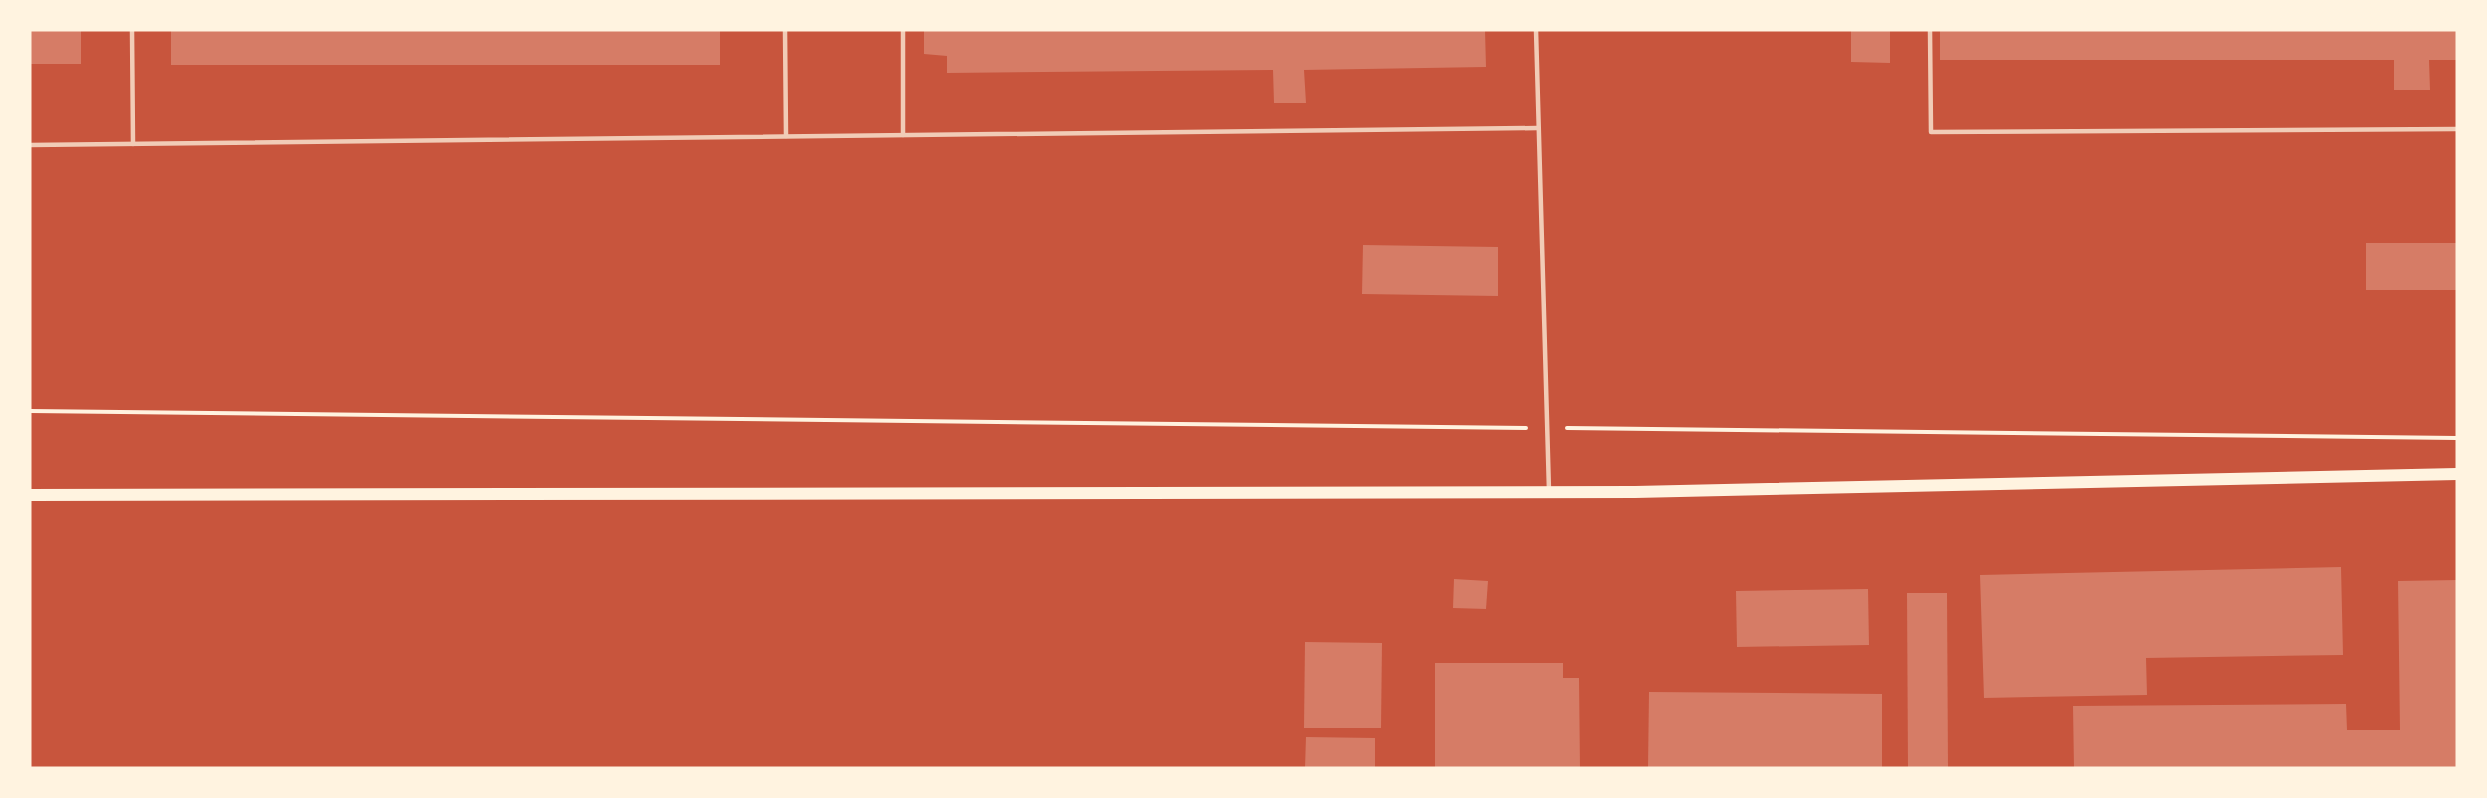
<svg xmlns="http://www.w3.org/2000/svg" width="2487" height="798" viewBox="0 0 2487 798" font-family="Barlow,sans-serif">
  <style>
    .building { fill: #d67c66 }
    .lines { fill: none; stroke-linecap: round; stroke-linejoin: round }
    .path { stroke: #fff3e0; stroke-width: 4 }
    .service { stroke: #f1ccb7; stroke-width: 4.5 }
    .secondary { stroke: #fff3e0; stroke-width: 12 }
  </style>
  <rect width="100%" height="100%" fill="#c8553d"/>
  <g class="building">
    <rect x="30" y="30" width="51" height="34"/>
    <rect x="171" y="30" width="549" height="35"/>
    <path d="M924 30H1485L1486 67 1304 70 1306 103H1274L1273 70 947 73V56L924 54Z"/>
    <path d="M1851 30H1890V63L1851 62Z"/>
    <path d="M1940 30H2457V60H2429L2430 90H2394V60H1940Z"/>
    <rect x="2366" y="243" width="91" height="47"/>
    <path d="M1363 245 1498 247V296L1362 294Z"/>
    <path d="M2341 567 2343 655 2146 658 2147 695 1984 698 1980 575Z"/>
    <path d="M1454 579 1488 581 1486 609 1453 608Z"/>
    <path d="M2457 580V768H2074L2073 706 2346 704 2347 730H2400L2398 581Z"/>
    <path d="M1868 589 1869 645 1737 647 1736 591Z"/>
    <path d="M1907 593H1947L1948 768H1908Z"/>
    <path d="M1305 642 1382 643 1381 728H1304Z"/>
    <path d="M1435 663H1563V678H1579L1580 768H1435Z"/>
    <path d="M1649 692 1882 694V768H1648Z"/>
    <path d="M1306 737 1375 738V768H1305Z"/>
  </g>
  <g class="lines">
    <g class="path">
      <path d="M30 411 1526 428"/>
      <path d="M1567 428 2457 438"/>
    </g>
    <g class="service">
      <path d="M132 30 133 144"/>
      <path d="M785 30 786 136"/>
      <path d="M1536 30 1549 491"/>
      <path d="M1930 30 1931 132 2457 129"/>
      <path d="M903 135V30"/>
      <path d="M30 145 1537 128"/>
    </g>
    <path class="secondary" d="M30 495 1635 492 2457 474"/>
  </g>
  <rect width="2487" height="798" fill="none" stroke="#fff3e0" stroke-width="63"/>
</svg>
